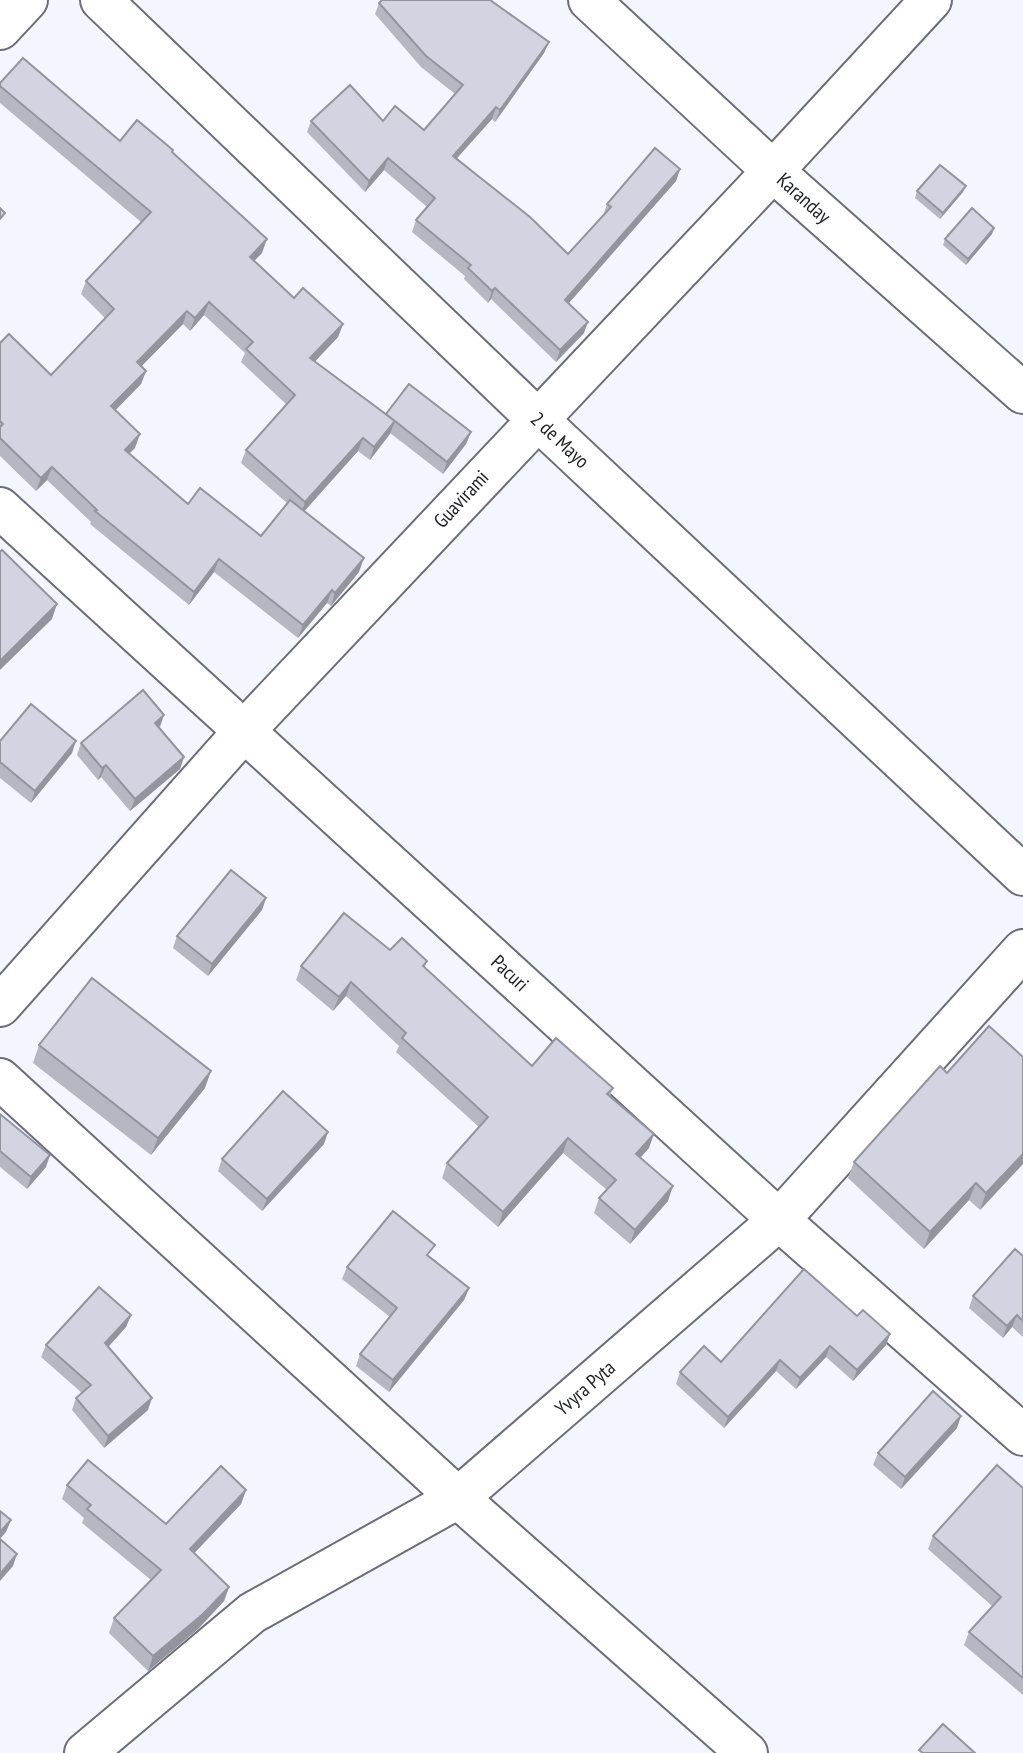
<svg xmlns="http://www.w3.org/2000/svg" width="1023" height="1753" viewBox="0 0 1023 1753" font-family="'PT Sans Narrow',sans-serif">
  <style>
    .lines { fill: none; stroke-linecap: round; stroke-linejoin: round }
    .minor-casing { stroke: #6b6d78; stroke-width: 44 }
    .minor { stroke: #fff; stroke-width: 40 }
    .wall { fill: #b5b7c2; fill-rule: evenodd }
    .shaded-wall { fill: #93959e }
    .building { fill: #d2d5e1; stroke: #93959e; stroke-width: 2 }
    .labels { text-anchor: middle; stroke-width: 7; stroke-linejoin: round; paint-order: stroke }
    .street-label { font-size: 20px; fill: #1f2024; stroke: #fff }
  </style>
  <rect width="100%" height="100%" fill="#f3f5ff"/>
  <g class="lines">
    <defs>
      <g id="minor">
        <path d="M101 0 537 419 1023 875"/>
        <path d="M589 0 773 171 1023 393"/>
        <path d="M0 29 27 0"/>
        <path d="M0 508 779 1220 1023 1435"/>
        <path d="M0 1006 245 730 773 171 931 0"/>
        <path d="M0 1079 458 1498 747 1753"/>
        <path d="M85 1753 252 1613 458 1498 779 1220 1023 950"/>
      </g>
    </defs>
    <use href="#minor" class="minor-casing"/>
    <use href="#minor" class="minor"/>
  </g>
  <g class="wall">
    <path d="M379 3 549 42 544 53 495 122 492 119 457 158 568 254 603 216 607 204 680 169 676 181 568 304 584 333 556 362 491 299 488 303 464 279 465 276 412 232 416 220 427 207 384 170 365 192 307 132 311 121H383L424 130 455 94 421 67 375 14Z"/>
    <path d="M0 83 120 141 172 152 262 253 254 261 294 298 343 324 338 337 315 361 386 414 471 432 466 444 443 474 390 433 370 460 358 451 304 511 359 572 331 606 327 603 298 638 214 572 189 605 90 524 91 522 47 480 36 491 0 456V343L51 375 105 318 81 294 86 281 141 222 0 103ZM204 315 245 353 241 362 286 404 246 450 241 463 287 503 261 536 188 504 129 453 135 448 115 410 141 384 146 371 141 366 183 324 190 331Z"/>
    <path d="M917 191 963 192 940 219 915 198Z"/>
    <path d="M994 228 992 234 966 265 943 245 945 239Z"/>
    <path d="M159 727 184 757 180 769 130 811 101 777 98 780 77 755 81 743Z"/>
    <path d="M0 741 72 753 31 803 0 778Z"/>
    <path d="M266 898 262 910 208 976 173 948 177 936Z"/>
    <path d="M390 950 427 961 425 967 532 1066 613 1088 610 1096 649 1148 641 1157 668 1201 630 1244 594 1213 599 1198 607 1190 563 1153 498 1227 442 1178 447 1163 479 1127 396 1052 399 1046 346 996 333 1011 296 980 301 966Z"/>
    <path d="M39 1045 205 1088 151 1155 33 1063Z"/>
    <path d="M1023 1057V1164L980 1210 969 1200 924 1249 848 1178 854 1162 947 1073Z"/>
    <path d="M0 1114 46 1167 27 1189 0 1167Z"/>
    <path d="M324 1144 262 1211 218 1171 222 1159Z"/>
    <path d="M1023 1256V1337L1012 1327 1003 1338 969 1308 973 1296Z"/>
    <path d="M431 1257 469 1288 464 1300 389 1392 356 1366 360 1354 390 1317 342 1279 347 1267Z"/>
    <path d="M131 1315 126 1327 108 1347 148 1410 104 1448 72 1410 76 1398 82 1393 41 1357 46 1345Z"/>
    <path d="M857 1316 890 1334 886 1345 853 1381 826 1357 796 1389 776 1371 724 1428 676 1384 680 1372 721 1362Z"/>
    <path d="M957 1428 901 1489 873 1465 878 1453Z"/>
    <path d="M67 1485 166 1524 246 1490 241 1504 194 1553 229 1587 224 1601 198 1629 148 1671 109 1633 114 1618 151 1580 82 1523 84 1518 62 1499Z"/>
    <path d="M1023 1488V1695L964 1645 969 1632 992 1606 928 1549 933 1536Z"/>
  </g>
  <g class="shaded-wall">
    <path d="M549 42 544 53 495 122 500 110Z"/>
    <path d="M496 107 492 119 449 167 453 156Z"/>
    <path d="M388 158 384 170 365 192 369 181Z"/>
    <path d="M680 169 676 181 561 312 565 300Z"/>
    <path d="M966 186 963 192 940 219 943 213Z"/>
    <path d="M994 228 992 234 966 265 968 259Z"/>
    <path d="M267 239 262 253 245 270 250 257Z"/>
    <path d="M495 288 491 299 488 303 492 291Z"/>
    <path d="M209 302 204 315 190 331 195 318Z"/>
    <path d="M187 311 183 324 132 376 137 362Z"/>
    <path d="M588 322 584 333 556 362 560 350Z"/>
    <path d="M343 324 338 337 306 371 310 358Z"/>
    <path d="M146 371 141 384 106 420 111 406Z"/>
    <path d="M395 421 390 434 370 460 374 447Z"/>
    <path d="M471 432 466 444 443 474 447 462Z"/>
    <path d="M140 434 135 448 120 463 125 450Z"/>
    <path d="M363 438 358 451 301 515 305 502Z"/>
    <path d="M52 467 47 480 36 491 41 478Z"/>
    <path d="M364 558 359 572 331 606 335 593Z"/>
    <path d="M219 559 214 572 189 605 194 592Z"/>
    <path d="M332 590 327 603 298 638 303 625Z"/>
    <path d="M57 604 52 619 0 670V661Z"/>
    <path d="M164 715 160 727 155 723Z"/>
    <path d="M76 741 72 753 31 803 35 791Z"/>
    <path d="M184 757 180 769 130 811 135 799Z"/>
    <path d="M106 765 101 777 98 780 102 768Z"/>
    <path d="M266 898 262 910 208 976 212 964Z"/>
    <path d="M351 982 346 996 333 1011 339 997Z"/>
    <path d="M211 1071 205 1088 151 1155 158 1138Z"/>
    <path d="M328 1132 324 1144 262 1211 267 1199Z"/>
    <path d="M654 1134 649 1148 631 1168 636 1154Z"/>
    <path d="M568 1138 563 1153 498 1227 503 1212Z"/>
    <path d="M1023 1154V1164L980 1210 986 1193Z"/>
    <path d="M50 1155 46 1167 27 1189 31 1177Z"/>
    <path d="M976 1183 969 1200 924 1249 930 1232Z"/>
    <path d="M673 1186 668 1201 630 1244 635 1230Z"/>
    <path d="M469 1288 464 1300 389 1392 393 1380Z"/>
    <path d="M131 1315 126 1327 101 1355 105 1343Z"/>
    <path d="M1017 1315 1012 1327 1003 1338 1007 1326Z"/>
    <path d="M890 1334 886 1345 853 1381 857 1370Z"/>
    <path d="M830 1346 826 1357 796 1389 800 1378Z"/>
    <path d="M780 1360 776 1371 724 1428 728 1417Z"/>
    <path d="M152 1398 148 1410 104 1448 108 1436Z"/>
    <path d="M961 1416 957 1428 901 1489 905 1477Z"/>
    <path d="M246 1490 241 1504 184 1564 190 1549Z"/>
    <path d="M11 1520 6 1532 0 1539V1532Z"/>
    <path d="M17 1554 13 1566 0 1581V1574Z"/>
    <path d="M229 1587 224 1601 198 1629 148 1671 153 1656Z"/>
  </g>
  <g class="building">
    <path d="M382 0H490L549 42 500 110 496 107 453 156 530 217 568 254 611 207 607 204 655 148 680 169 565 300 588 322 560 350 495 288 492 291 468 268 471 265 416 220 435 198 388 158 369 181 311 121 350 85 383 121 395 106 424 130 463 85 426 56 379 3Z"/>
    <path d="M23 58 120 141 137 120 173 150 172 152 267 239 250 257 294 298 303 288 343 324 310 358 395 421 374 447 363 438 305 502 246 450 295 395 246 349 253 342 209 302 195 318 187 311 137 362 146 371 111 406 140 434 125 450 188 504 200 488 261 536 290 500 364 558 335 593 332 590 303 625 219 559 194 592 95 511 97 510 52 467 41 478 0 438V427L3 424 0 421V343L9 334 51 375 114 309 86 281 151 212 0 86V83Z"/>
    <path d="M940 165 966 186 943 213 917 191Z"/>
    <path d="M0 208 5 213 0 219Z"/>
    <path d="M972 208 994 228 968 259 945 239Z"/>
    <path d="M409 384 471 432 447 462 386 414Z"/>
    <path d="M2 550 57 604 0 661V552Z"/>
    <path d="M143 690 164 715 155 723 184 757 135 799 106 765 102 768 81 743Z"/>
    <path d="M31 704 76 741 35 791 0 762V741Z"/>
    <path d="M231 870 266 898 212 964 177 936Z"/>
    <path d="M344 913 390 950 402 938 427 961 423 966 532 1066 556 1038 613 1088 607 1094 654 1134 636 1154 673 1186 635 1230 599 1198 616 1180 568 1138 503 1212 447 1163 488 1117 402 1038 406 1033 351 982 339 997 301 966Z"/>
    <path d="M92 978 211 1071 158 1138 39 1045Z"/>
    <path d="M989 1026 1023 1057V1154L986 1193 976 1183 930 1232 854 1162 940 1066 947 1073Z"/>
    <path d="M283 1091 328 1132 267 1199 222 1159Z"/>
    <path d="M0 1114 50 1155 31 1177 0 1151Z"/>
    <path d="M393 1211 435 1245 427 1255 469 1288 393 1380 360 1354 397 1308 347 1267Z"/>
    <path d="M1015 1249 1023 1256V1321L1017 1315 1007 1326 973 1296Z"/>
    <path d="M804 1269 857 1316 863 1310 890 1334 857 1370 830 1346 800 1378 780 1360 728 1417 680 1372 704 1346 721 1362Z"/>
    <path d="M99 1287 131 1315 105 1343 152 1398 108 1436 76 1398 91 1385 46 1345Z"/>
    <path d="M933 1391 961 1416 905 1477 878 1453Z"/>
    <path d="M88 1460 166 1524 221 1466 246 1490 190 1549 229 1587 203 1614 153 1656 114 1618 161 1570 87 1509 91 1505 67 1485Z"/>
    <path d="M997 1465 1023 1488V1678L969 1632 1001 1597 933 1536Z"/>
    <path d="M0 1511 11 1520 0 1532Z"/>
    <path d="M0 1539 17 1554 0 1574Z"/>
    <path d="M943 1724 975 1753H923L919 1750Z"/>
  </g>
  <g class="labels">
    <g class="street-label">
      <text transform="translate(804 198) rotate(42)" y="7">Karanday</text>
      <text transform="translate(560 440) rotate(43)" y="7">2 de Mayo</text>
      <text transform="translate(461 499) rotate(-47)" y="7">Guavirami</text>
      <text transform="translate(510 973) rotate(43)" y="7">Pacuri</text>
      <text transform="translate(585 1388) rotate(-41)" y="7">Yvyra Pyta</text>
    </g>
  </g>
</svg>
